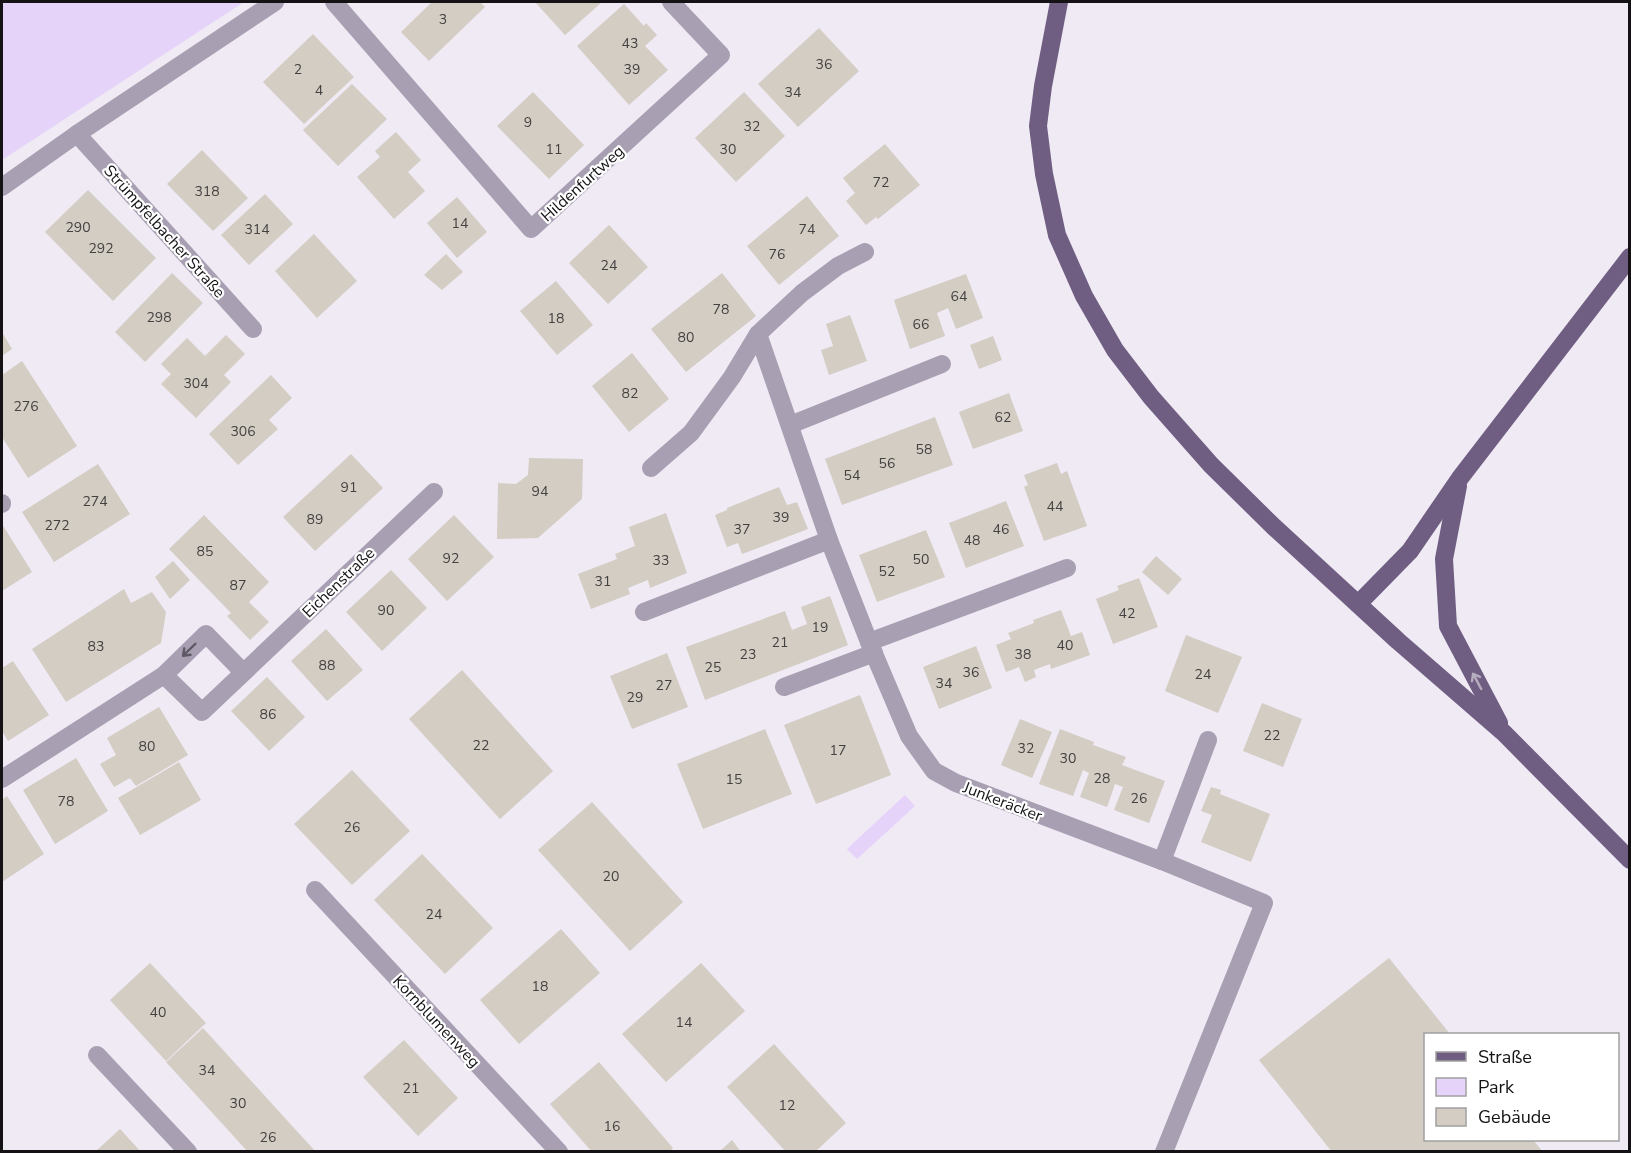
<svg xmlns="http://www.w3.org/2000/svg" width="1631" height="1153" viewBox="0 0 1631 1153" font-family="'Nunito Sans',sans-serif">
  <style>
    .green { fill: #e5d3fa }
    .building { fill: #d3cdc4 }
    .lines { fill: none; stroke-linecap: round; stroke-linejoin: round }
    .minor { stroke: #a89fb3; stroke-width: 18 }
    .major { stroke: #6f5e82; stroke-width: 18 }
    .oneway { stroke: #5e5864 }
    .oneway2 { stroke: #b7aec0 }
    .labels { text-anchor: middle; stroke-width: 4.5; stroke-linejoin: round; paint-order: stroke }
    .number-label { font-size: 14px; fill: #444141 }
    .street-label { font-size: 16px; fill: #141215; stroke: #fff }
  </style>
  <rect width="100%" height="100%" fill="#efeaf4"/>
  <g class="green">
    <path d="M2 2H244L2 160Z"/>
    <path d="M905 795 915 806 857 859 847 849Z"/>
  </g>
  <g class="building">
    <path d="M432 2H480L485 7 429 61 401 32Z"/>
    <path d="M535 2H602L565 35Z"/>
    <path d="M624 4 644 26 646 23 657 35 645 46 668 70 629 105 577 46Z"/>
    <path d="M819 28 859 71 798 127 758 84Z"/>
    <path d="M313 34 354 77 304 124 263 82Z"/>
    <path d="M352 84 387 119 338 166 303 130Z"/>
    <path d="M533 92 584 145 549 179 497 126Z"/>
    <path d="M744 92 785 136 736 182 695 138Z"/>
    <path d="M396 132 421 160 408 172 425 191 394 219 357 177 380 157 375 151Z"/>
    <path d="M885 144 920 185 878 219 876 217 866 225 846 201 855 193 843 178Z"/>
    <path d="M202 150 248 198 213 231 167 184Z"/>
    <path d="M88 190 156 258 113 301 45 232Z"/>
    <path d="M265 194 293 224 249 265 221 235Z"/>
    <path d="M807 196 839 236 779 285 747 246Z"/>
    <path d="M457 197 487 232 457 258 427 223Z"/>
    <path d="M609 225 648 267 608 304 569 263Z"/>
    <path d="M314 234 357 281 317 318 275 271Z"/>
    <path d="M446 254 463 272 442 290 424 275Z"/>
    <path d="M172 273 203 303 145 362 115 332Z"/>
    <path d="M722 273 756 316 686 372 651 329Z"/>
    <path d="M966 274 983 318 956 329 948 308 937 313 945 336 910 349 894 300Z"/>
    <path d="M556 281 593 325 557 355 520 311Z"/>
    <path d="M850 315 867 361 829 375 821 350 833 346 826 324Z"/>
    <path d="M2 332 12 349 2 356Z"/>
    <path d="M226 335 245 354 224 375 231 382 196 418 161 384 171 374 161 364 187 338 205 356Z"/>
    <path d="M993 336 1002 360 979 369 970 345Z"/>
    <path d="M632 353 669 399 629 432 592 386Z"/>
    <path d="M22 361 77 446 28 478 2 437V375Z"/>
    <path d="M271 375 292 398 269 420 278 429 238 465 209 434Z"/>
    <path d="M1009 393 1023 431 973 449 959 412Z"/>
    <path d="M935 417 953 465 842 505 825 459Z"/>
    <path d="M351 454 383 488 315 551 283 517Z"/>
    <path d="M529 458 583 459 582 499 538 538 497 539 498 483 516 484 528 475Z"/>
    <path d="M1057 463 1061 474 1067 471 1087 526 1044 541 1024 487 1028 485 1024 475Z"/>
    <path d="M98 464 130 514 54 562 22 512Z"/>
    <path d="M779 487 787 505 797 502 808 529 742 554 738 543 727 547 715 515 727 510V508Z"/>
    <path d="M1006 501 1024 546 966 568 949 523Z"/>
    <path d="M666 513 687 573 650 588 648 580 628 588 630 594 591 609 578 574 617 559 615 554 635 546 629 527Z"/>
    <path d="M204 515 269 582 249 602 269 622 250 640 227 616 231 613 169 549Z"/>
    <path d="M454 515 494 557 447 601 408 559Z"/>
    <path d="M2 524 32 572 2 591Z"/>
    <path d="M926 530 945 577 877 602 859 555Z"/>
    <path d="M1156 556 1182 579 1168 595 1142 572Z"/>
    <path d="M173 561 190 580 170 599 155 577Z"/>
    <path d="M391 570 427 608 382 651 346 612Z"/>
    <path d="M1139 578 1158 627 1113 644 1096 599 1119 590 1117 586Z"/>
    <path d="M124 589 131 603 152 592 166 612 161 643 66 702 32 649Z"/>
    <path d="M830 596 848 645 705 700 686 647 785 611 792 630 807 624 801 607Z"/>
    <path d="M1061 610 1071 636 1082 632 1090 655 1051 669 1050 664 1034 670 1036 677 1025 682 1019 667 1006 672 996 645 1011 639 1008 633 1034 623 1033 620Z"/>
    <path d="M326 629 363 670 327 701 291 661Z"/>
    <path d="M1186 635 1242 657 1218 713 1165 691Z"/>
    <path d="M976 646 992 688 939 709 923 667Z"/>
    <path d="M667 653 688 707 632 729 610 676Z"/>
    <path d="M13 661 49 715 8 741 2 731V668Z"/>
    <path d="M462 670 553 771 500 819 409 719Z"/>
    <path d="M267 677 305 717 269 751 231 711Z"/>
    <path d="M860 695 891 775 816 804 784 725Z"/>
    <path d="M1262 703 1302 719 1283 767 1243 751Z"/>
    <path d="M159 707 188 755 136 786 130 778 114 787 100 764 116 755 107 738Z"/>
    <path d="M1020 719 1052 732 1032 778 1001 765Z"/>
    <path d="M765 729 792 794 703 829 677 764Z"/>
    <path d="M1060 729 1094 742 1093 745 1126 757 1122 765 1165 781 1149 823 1114 810 1123 787 1115 784 1107 807 1080 797 1089 773 1083 770 1073 796 1039 784Z"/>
    <path d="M76 758 108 811 55 844 23 790Z"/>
    <path d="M179 762 201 800 140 835 118 798Z"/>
    <path d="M352 770 410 831 352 885 294 824Z"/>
    <path d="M1211 787 1221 790 1220 794 1270 814 1251 862 1201 842 1212 815 1201 811Z"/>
    <path d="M7 796 44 854 2 882V800Z"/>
    <path d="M592 802 683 902 630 951 538 850Z"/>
    <path d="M422 854 493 928 445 974 374 900Z"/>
    <path d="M561 929 600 973 519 1044 480 1000Z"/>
    <path d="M1389 958 1450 1034 1425 1035V1140H1533L1543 1152H1332L1259 1060Z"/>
    <path d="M150 963 206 1023 166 1061 110 1000Z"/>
    <path d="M701 963 745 1011 666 1082 622 1034Z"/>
    <path d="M203 1028 294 1128 316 1152H248L166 1062Z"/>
    <path d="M404 1040 458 1098 418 1136 363 1077Z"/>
    <path d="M774 1044 846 1123 815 1152H786L727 1087Z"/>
    <path d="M599 1062 673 1148 670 1152H592L550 1104Z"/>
    <path d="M120 1129 141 1152H95Z"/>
    <path d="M732 1140 741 1152H719Z"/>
  </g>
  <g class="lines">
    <g class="minor">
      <path d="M334 2 531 229 721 55 671 2"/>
      <path d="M77 134 253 329"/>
      <path d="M2 187 77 134 275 2"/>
      <path d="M758 334 829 540 869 642 909 736 934 771 956 783 1162 861 1264 903 1164 1152"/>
      <path d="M790 425 942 364"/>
      <path d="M651 468 691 433 732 377 758 334 802 293 838 266 865 252"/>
      <path d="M2 503V504"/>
      <path d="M644 612 829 540"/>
      <path d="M869 642 1067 568"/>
      <path d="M164 675 202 712 434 492"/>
      <path d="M784 687 874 653"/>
      <path d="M2 779 164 675 206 634 243 672"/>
      <path d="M1162 861 1208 740"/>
      <path d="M315 890 559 1152"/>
      <path d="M97 1055 188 1152"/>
    </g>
    <g class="major">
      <path d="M1059 2 1043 86 1038 126 1044 174 1057 235 1084 296 1115 350 1151 397 1211 465 1274 527 1398 641 1504 733 1630 860"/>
      <path d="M1458 486 1444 559 1448 626 1499 723"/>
      <path d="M1358 604 1410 551 1460 478 1630 257"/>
    </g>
  </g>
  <defs><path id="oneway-shaft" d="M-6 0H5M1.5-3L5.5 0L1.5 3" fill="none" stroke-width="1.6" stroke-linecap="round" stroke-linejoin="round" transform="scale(1.5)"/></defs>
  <use class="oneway" href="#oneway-shaft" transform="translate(189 650) rotate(136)"/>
  <use class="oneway2" href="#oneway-shaft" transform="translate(1477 681) rotate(-118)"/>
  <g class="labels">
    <g class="number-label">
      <text x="443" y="24">3</text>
      <text x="630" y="48">43</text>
      <text x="824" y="69">36</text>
      <text x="298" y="74">2</text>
      <text x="632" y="74">39</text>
      <text x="319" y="95">4</text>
      <text x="793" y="97">34</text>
      <text x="528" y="127">9</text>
      <text x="752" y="131">32</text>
      <text x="554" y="154">11</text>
      <text x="728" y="154">30</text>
      <text x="881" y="187">72</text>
      <text x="207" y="196">318</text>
      <text x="460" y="228">14</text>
      <text x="78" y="232">290</text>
      <text x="257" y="234">314</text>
      <text x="807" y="234">74</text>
      <text x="101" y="253">292</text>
      <text x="777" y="259">76</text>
      <text x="609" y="270">24</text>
      <text x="959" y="301">64</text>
      <text x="721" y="314">78</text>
      <text x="159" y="322">298</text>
      <text x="556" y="323">18</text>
      <text x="921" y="329">66</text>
      <text x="686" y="342">80</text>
      <text x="196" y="388">304</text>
      <text x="630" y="398">82</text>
      <text x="26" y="411">276</text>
      <text x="1003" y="422">62</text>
      <text x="243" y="436">306</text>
      <text x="924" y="454">58</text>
      <text x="887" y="468">56</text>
      <text x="852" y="480">54</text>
      <text x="349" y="492">91</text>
      <text x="540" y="496">94</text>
      <text x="95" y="506">274</text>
      <text x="1055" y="511">44</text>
      <text x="781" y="522">39</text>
      <text x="315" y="524">89</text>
      <text x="57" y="530">272</text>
      <text x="742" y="534">37</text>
      <text x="1001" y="534">46</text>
      <text x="972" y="545">48</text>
      <text x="205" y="556">85</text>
      <text x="451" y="563">92</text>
      <text x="921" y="564">50</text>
      <text x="661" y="565">33</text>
      <text x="887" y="576">52</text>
      <text x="603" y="586">31</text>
      <text x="238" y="590">87</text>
      <text x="386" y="615">90</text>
      <text x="1127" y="618">42</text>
      <text x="820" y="632">19</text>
      <text x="780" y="647">21</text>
      <text x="1065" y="650">40</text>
      <text x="96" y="651">83</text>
      <text x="748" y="659">23</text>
      <text x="1023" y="659">38</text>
      <text x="327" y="670">88</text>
      <text x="713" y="672">25</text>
      <text x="971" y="677">36</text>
      <text x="1203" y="679">24</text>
      <text x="944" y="688">34</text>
      <text x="664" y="690">27</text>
      <text x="635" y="702">29</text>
      <text x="268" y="719">86</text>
      <text x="1272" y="740">22</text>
      <text x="481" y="750">22</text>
      <text x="147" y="751">80</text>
      <text x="1026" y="753">32</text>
      <text x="838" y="755">17</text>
      <text x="1068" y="763">30</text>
      <text x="1102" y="783">28</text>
      <text x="734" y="784">15</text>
      <text x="1139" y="803">26</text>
      <text x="66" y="806">78</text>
      <text x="352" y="832">26</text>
      <text x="611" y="881">20</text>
      <text x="434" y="919">24</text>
      <text x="540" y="991">18</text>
      <text x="158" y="1017">40</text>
      <text x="684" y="1027">14</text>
      <text x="207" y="1075">34</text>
      <text x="411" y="1093">21</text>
      <text x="238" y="1108">30</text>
      <text x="787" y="1110">12</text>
      <text x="612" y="1131">16</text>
      <text x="268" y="1142">26</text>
    </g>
    <g class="street-label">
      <text transform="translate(582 183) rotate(-42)" y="6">Hildenfurtweg</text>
      <text transform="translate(165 231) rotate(48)" y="6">Strümpfelbacher Straße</text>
      <text transform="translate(338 582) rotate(-44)" y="6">Eichenstraße</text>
      <text transform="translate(1003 801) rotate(21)" y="6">Junkeräcker</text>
      <text transform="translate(437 1021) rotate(47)" y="6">Kornblumenweg</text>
    </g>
  </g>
  <rect width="1631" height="1153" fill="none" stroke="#141215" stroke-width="6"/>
  <rect x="1424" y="1033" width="195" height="108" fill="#ffffff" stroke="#a1a0a1" stroke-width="1.5"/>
  <rect x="1436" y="1052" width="30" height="9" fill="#6f5e82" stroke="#a1a0a1" stroke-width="1.5"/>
  <text x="1478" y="1063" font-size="18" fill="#141215">Straße</text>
  <rect x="1436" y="1078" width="30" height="18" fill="#e5d3fa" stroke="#a1a0a1" stroke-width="1.5"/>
  <text x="1478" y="1093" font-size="18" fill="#141215">Park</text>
  <rect x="1436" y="1108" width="30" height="18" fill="#d3cdc4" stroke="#a1a0a1" stroke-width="1.5"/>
  <text x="1478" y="1123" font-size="18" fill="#141215">Gebäude</text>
</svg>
